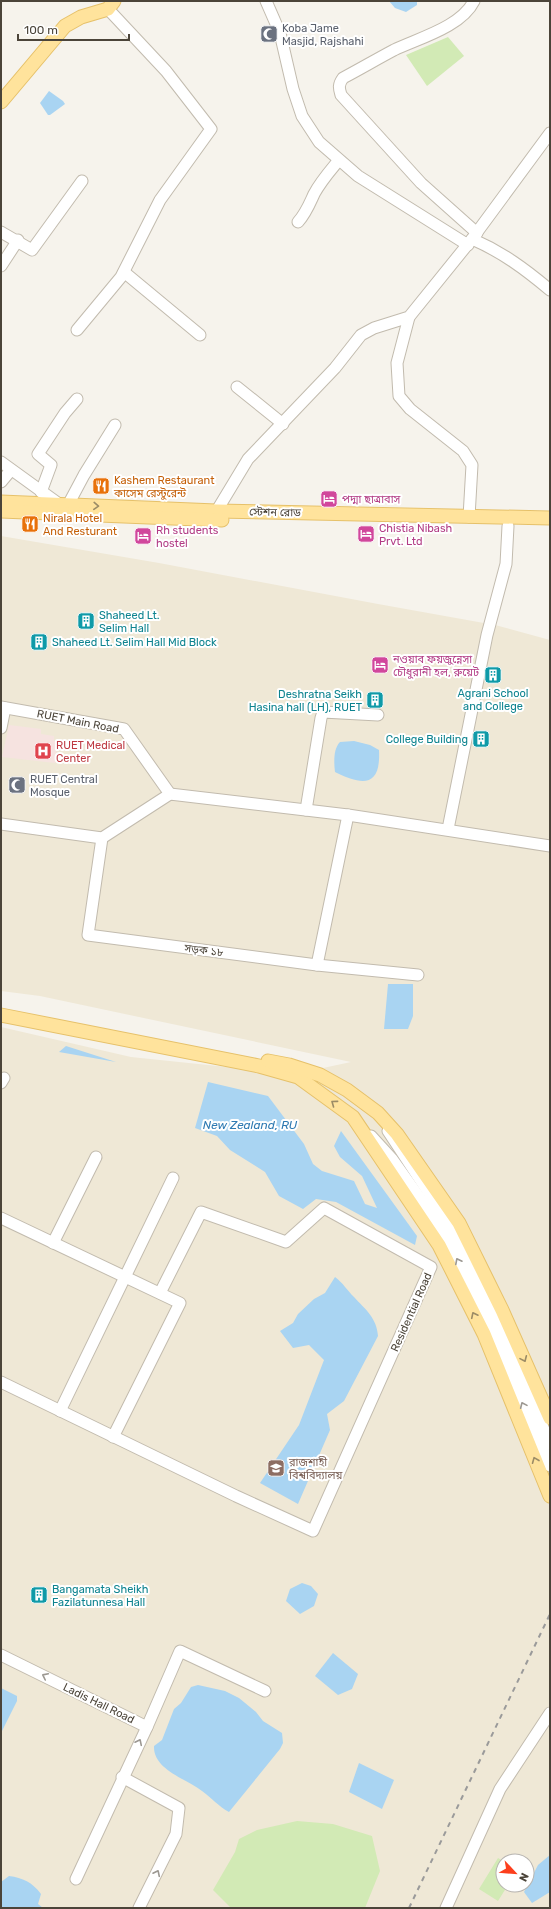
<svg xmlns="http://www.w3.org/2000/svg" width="551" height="1909" viewBox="0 0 551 1909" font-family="Rubik,'Noto Sans Bengali',sans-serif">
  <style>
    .education { fill: #efe8d6; fill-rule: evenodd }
    .medical { fill: #f6e3e0 }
    .green { fill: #d2eab5 }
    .water { fill: #a9d4f2 }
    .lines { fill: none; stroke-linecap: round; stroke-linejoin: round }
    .minor-casing { stroke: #c2bbae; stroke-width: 13 }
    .major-casing { stroke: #e6c16a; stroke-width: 15 }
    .minor { stroke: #fff; stroke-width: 11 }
    .major { stroke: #ffe39c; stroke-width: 13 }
    .rail { stroke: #9a9a9a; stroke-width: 2; stroke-dasharray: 5 5; stroke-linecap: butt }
    .oneway { stroke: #9c8c66 }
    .oneway2 { stroke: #9c9892 }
    .labels { text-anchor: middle; stroke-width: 4; stroke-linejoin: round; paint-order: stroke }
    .worship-label { font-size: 11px; fill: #5b616d; stroke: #fff; text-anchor: start }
    .food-label { font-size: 11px; fill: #c56008; stroke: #fff; text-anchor: start }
    .hotel-label { font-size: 11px; fill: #b23c85; stroke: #fff; text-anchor: start }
    .street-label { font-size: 11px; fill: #4b4439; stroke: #fff }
    .culture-label { font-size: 11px; fill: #0d838f; stroke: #fff; text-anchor: start }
    .health-label { font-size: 11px; fill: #be3a42; stroke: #fff; text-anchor: start }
    .education-label { font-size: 11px; fill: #785e54; stroke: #fff; text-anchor: start }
    .water-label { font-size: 12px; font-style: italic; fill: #2e7ab2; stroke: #fff }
  </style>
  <rect width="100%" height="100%" fill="#f6f3ec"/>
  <path class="education" d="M1 536 159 563 378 604 495 625 550 640V1908H1V1027L131 1057 295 1074 351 1062 40 996 1 991ZM503 1861H527V1885H503Z"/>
  <path class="medical" d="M9 725 41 729V734L54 736V741H58L55 763 2 757Z"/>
  <g class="green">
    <path d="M448 37 464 56 427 86 406 55Z"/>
    <path d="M297 1821 333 1824 372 1836 380 1871 365 1908H231L213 1890 235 1852 239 1839 257 1830Z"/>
    <path d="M498 1858 503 1861V1885H508L498 1901 479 1889Z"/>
  </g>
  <g class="water">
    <path d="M389 1H417V5L406 12 395 8Z"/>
    <path d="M49 91 63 101 65 104 50 115H48L40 103Z"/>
    <path d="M354 741 370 745 379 750C381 787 363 786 335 772 334 763 333 749 340 742Z"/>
    <path d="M388 984H413V1016L408 1029H384Z"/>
    <path d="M66 1046 116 1062 59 1052Z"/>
    <path d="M208 1082 268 1096 304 1144 313 1164 322 1171 354 1181 365 1204 377 1208 362 1176 340 1157 334 1146 341 1131 417 1236 415 1245 336 1202 316 1199 303 1209 279 1196 265 1172 230 1150 217 1136 195 1128Z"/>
    <path d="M335 1277C343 1283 347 1290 354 1297 365 1309 377 1318 378 1336L344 1401 327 1414 330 1430 298 1504 260 1483 299 1425 324 1360 309 1345 293 1348 280 1331 293 1323 298 1314 314 1299 325 1293Z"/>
    <path d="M302 1583 311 1586 318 1594 314 1606 300 1614 286 1601 290 1589Z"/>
    <path d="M333 1653 358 1674 352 1689 338 1695 315 1676Z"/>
    <path d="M198 1685 225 1691 239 1698 256 1712 263 1721 282 1733 283 1743 280 1749 229 1812C218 1806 212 1798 202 1791 187 1779 153 1770 154 1746L162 1740 174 1709 181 1703 191 1687Z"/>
    <path d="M1 1688 17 1696V1701L1 1733Z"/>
    <path d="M359 1763 394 1780 382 1809 349 1792Z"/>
    <path d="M550 1855V1892L532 1903 524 1892 538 1865Z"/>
    <path d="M9 1876C23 1878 32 1882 41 1894L38 1904 43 1908H1V1882Z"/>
  </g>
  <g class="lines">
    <defs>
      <g id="minor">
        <path d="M266 1 280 33 293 89 302 116 319 142 358 176 468 245"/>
        <path d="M474 1C461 27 419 38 394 50 377 59 360 69 343 78 338 85 339 88 341 95L421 183 477 233"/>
        <path d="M298 222C306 213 309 205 314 194 321 181 330 171 339 160"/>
        <path d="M1 232 32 250 82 181"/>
        <path d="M472 239C502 252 525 269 550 290"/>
        <path d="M1 266 18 240"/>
        <path d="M124 272 200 335"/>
        <path d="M409 317 397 363 399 396 410 409 463 451 472 465 469 517"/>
        <path d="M77 330 121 277 160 200 211 129 166 71 108 9"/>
        <path d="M237 387 283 424"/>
        <path d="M1 462 59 504"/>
        <path d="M1 482 11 470"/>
        <path d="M41 492 51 465 38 454 65 413 77 399"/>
        <path d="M68 505 84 475 115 425"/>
        <path d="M213 517 248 459 335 368 361 335 374 328 409 317 472 239 550 133"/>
        <path d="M1 707 124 729 170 794"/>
        <path d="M1 728 5 708"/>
        <path d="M306 810 321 718 323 712 378 715"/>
        <path d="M1 824 102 838 170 794 348 815 550 846"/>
        <path d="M448 829 487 635 506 564 508 526"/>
        <path d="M102 838 88 935 317 965 418 975"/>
        <path d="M317 965 348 815"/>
        <path d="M1 1083 4 1078"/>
        <path d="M388 1131 452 1228 493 1308 550 1444"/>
        <path d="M371 1136 392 1159 444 1232 485 1312 550 1466"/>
        <path d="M1 1218 180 1303 113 1437"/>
        <path d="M53 1243 96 1157"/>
        <path d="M1 1382 236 1496 313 1531 431 1267 324 1208 286 1242 201 1212 160 1293"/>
        <path d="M60 1411 173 1178"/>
        <path d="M1 1655 147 1727 76 1879"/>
        <path d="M147 1727 180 1651 265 1691"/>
        <path d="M122 1777 179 1808 176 1834 139 1908"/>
        <path d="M446 1908 500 1789 550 1713"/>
      </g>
      <g id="major">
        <path d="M1 102 65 26 81 17 108 9 114 1"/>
        <path d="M1 502 216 511 550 518"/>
        <path d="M1 511 222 520"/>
        <path d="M1 1015 259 1066 298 1077 353 1117 439 1245 484 1334 550 1496"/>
        <path d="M268 1061 289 1065 320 1075 347 1090 378 1113 397 1134 459 1223 502 1310 550 1418"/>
      </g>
    </defs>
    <use href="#minor" class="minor-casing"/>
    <use href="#major" class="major-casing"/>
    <use href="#minor" class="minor"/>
    <use href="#major" class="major"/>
    <path class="rail" d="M409 1908 550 1614"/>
  </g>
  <defs><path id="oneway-chevron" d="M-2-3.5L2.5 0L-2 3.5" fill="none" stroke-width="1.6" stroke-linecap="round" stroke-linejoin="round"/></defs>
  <g class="oneway">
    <use href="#oneway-chevron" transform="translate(96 506) rotate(3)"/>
    <use href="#oneway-chevron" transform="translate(334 1103) rotate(-144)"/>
    <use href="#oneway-chevron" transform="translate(474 1315) rotate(-116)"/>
    <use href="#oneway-chevron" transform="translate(524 1359) rotate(66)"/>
    <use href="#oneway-chevron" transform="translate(535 1460) rotate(-112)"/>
  </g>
  <g class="oneway2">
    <use href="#oneway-chevron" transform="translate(458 1261) rotate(-117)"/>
    <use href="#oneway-chevron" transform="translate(523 1405) rotate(-114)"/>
    <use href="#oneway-chevron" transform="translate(45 1676) rotate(-154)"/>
    <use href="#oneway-chevron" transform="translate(139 1742) rotate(-64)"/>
    <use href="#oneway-chevron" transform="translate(157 1873) rotate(-64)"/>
  </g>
  <defs>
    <symbol id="mosque-square" viewBox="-11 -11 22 22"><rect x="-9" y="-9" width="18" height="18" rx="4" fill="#6b7280" stroke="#fff"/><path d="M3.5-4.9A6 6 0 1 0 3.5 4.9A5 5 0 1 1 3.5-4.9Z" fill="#fff"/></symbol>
    <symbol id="restaurant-square" viewBox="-11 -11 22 22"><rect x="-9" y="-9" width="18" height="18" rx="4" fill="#e8710a" stroke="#fff"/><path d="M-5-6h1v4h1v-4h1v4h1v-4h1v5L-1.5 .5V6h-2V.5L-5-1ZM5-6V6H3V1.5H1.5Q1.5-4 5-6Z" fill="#fff"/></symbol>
    <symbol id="hotel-square" viewBox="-11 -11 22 22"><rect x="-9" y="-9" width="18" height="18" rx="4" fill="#d1479c" stroke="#fff"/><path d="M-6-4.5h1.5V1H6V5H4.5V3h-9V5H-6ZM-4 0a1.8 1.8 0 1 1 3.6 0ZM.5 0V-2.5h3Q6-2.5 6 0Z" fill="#fff"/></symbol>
    <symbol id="building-square" viewBox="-11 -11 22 22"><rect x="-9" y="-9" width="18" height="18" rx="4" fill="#0f9aa8" stroke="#fff"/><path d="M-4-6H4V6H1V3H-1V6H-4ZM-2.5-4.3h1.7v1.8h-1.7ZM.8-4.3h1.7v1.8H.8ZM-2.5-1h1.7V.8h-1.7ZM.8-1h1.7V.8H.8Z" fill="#fff"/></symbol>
    <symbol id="hospital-square" viewBox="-11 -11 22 22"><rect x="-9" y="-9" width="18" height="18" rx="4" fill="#e0444e" stroke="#fff"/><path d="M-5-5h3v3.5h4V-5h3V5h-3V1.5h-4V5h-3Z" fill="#fff"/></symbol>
    <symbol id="university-square" viewBox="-11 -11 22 22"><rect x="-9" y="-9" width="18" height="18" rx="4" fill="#8d6e63" stroke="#fff"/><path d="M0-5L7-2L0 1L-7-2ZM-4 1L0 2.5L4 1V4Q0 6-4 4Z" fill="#fff"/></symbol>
  </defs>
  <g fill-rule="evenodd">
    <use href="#mosque-square" x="259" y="24" width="20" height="20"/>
    <use href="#restaurant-square" x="91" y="476" width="20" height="20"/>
    <use href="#hotel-square" x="319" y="489" width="20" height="20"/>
    <use href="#restaurant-square" x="20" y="514" width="20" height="20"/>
    <use href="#hotel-square" x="356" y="524" width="20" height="20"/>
    <use href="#hotel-square" x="133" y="526" width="20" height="20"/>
    <use href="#building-square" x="76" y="611" width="20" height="20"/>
    <use href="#building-square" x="29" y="632" width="20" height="20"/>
    <use href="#hotel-square" x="370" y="655" width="20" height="20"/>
    <use href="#building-square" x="483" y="665" width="20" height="20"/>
    <use href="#building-square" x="365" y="690" width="20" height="20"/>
    <use href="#building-square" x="471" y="729" width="20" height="20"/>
    <use href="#hospital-square" x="33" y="741" width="20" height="20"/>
    <use href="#mosque-square" x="7" y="775" width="20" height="20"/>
    <use href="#university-square" x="266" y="1458" width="20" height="20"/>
    <use href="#building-square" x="29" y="1585" width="20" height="20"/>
  </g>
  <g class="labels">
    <g class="worship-label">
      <text x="282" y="32">Koba Jame<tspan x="282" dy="13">Masjid, Rajshahi</tspan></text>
      <text x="30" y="783">RUET Central<tspan x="30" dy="13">Mosque</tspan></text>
    </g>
    <g class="food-label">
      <text x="114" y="484">Kashem Restaurant<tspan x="114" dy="13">কাসেম রেস্টুরেন্ট</tspan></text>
      <text x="43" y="522">Nirala Hotel<tspan x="43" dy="13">And Resturant</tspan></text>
    </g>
    <g class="hotel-label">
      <text x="342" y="503">পদ্মা ছাত্রাবাস</text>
      <text x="379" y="532">Chistia Nibash<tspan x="379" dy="13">Prvt. Ltd</tspan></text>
      <text x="156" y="534">Rh students<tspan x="156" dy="13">hostel</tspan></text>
      <text x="393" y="663">নওয়াব ফয়জুন্নেসা<tspan x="393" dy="13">চৌধুরানী হল, রুয়েট</tspan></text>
    </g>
    <g class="street-label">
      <text transform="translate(275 512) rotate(1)" y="4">স্টেশন রোড</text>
      <text transform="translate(78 721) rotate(11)" y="4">RUET Main Road</text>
      <text transform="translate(204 950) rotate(7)" y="4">সড়ক ১৮</text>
      <text transform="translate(411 1312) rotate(-66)" y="4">Residential Road</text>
      <text transform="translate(99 1703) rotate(26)" y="4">Ladis Hall Road</text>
    </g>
    <g class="culture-label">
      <text x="99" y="619">Shaheed Lt.<tspan x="99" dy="13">Selim Hall</tspan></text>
      <text x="52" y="646">Shaheed Lt. Selim Hall Mid Block</text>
      <text x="493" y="697" text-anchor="middle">Agrani School<tspan x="493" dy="13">and College</tspan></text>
      <text x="362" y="698" text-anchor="end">Deshratna Seikh<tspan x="362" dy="13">Hasina hall (LH), RUET</tspan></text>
      <text x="468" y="743" text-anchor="end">College Building</text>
      <text x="52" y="1593">Bangamata Sheikh<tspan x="52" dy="13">Fazilatunnesa Hall</tspan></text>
    </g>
    <g class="health-label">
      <text x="56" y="749">RUET Medical<tspan x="56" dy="13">Center</tspan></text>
    </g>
    <g class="education-label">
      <text x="289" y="1466">রাজশাহী<tspan x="289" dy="13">বিশ্ববিদ্যালয়</tspan></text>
    </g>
    <g class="water-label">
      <text x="250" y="1129">New Zealand, RU</text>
    </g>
  </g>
  <rect width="551" height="1909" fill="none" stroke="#4b4439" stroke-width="4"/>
  <g transform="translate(515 1873) rotate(116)"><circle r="19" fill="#ffffff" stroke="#b7b4b0"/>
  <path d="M0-3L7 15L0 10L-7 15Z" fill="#fc3f1d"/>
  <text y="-6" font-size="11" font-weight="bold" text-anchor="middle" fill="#4b4439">N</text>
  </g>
  <path d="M18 34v6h111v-6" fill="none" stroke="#4b4439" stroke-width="2"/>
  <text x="24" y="34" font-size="12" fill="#4b4439" stroke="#ffffff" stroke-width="3" paint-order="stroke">100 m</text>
</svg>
